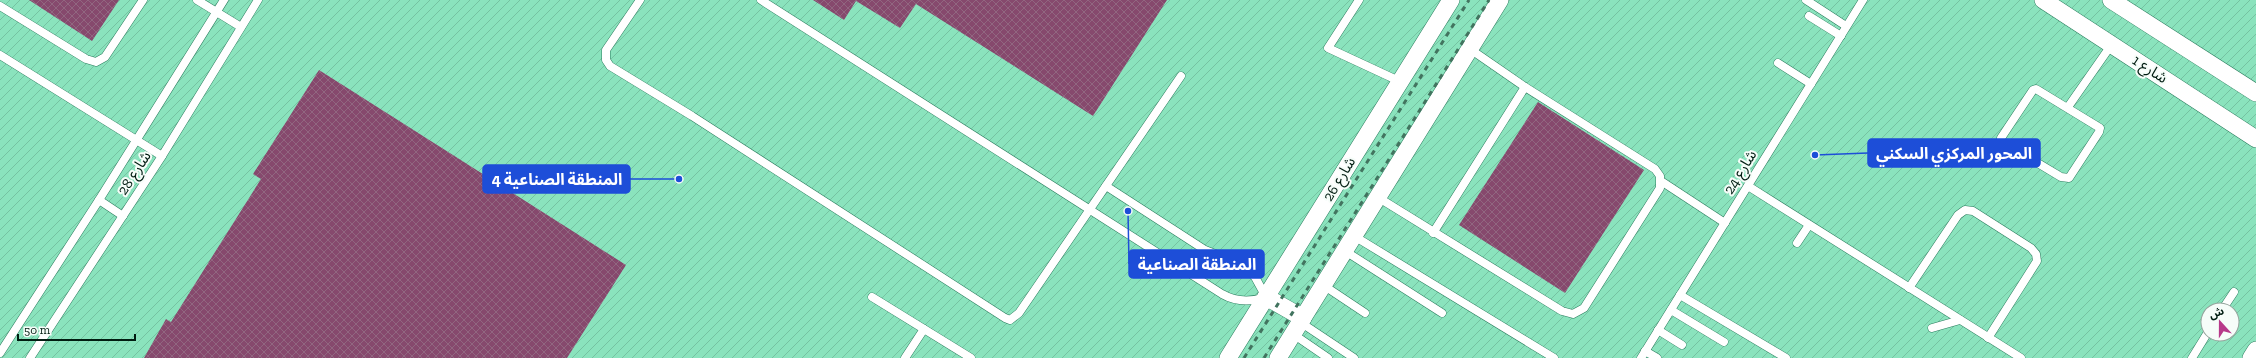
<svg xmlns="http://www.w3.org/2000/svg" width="2256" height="358" viewBox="0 0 2256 358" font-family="'Zilla Slab','Noto Sans Arabic',serif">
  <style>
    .industrial { fill: url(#industrial-furrows); fill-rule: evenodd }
    .building { fill: url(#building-cross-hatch) }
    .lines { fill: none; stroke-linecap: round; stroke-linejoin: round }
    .lane-casing { stroke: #2a7d5e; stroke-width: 9 }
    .street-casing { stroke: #2a7d5e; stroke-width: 18 }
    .lane { stroke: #fff; stroke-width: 8 }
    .street { stroke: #fff; stroke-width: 17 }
    .rail { stroke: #42745f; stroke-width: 3; stroke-dasharray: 5 5; stroke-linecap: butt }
    .labels { text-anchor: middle; stroke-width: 4; stroke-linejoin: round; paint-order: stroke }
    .street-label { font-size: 15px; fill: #001c11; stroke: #f6fdf9 }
    .leader { fill: none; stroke: #1d4ed8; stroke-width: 1.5 }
    .callout-dot { fill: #1d4ed8; stroke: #f6fdf9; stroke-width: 1.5 }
    .callout { fill: #1d4ed8; stroke: #1d4ed8; stroke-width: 1.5 }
    .callout-label { font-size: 16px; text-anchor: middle; font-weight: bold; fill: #fff }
  </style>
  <defs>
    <pattern id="industrial-furrows" width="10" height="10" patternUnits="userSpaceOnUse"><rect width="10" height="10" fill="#8ae3bd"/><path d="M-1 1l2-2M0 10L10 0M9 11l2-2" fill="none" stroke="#75c2a1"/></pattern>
    <pattern id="building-cross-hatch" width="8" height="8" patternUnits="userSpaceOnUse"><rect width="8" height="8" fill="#86496d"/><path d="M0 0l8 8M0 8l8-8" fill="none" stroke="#916680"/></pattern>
  </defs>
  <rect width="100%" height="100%" fill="#9eeecb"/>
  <path class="industrial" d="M0 0H2256V358H0ZM2208 310H2232V334H2208Z"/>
  <g class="building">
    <path d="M29 0H119L92 41Z"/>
    <path d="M813 0H1167L1093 116 916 4 900 28 856 1 844 20Z"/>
    <path d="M319 70 626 265 567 358H144L166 319 171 322 261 179 253 174Z"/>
    <path d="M1538 102 1644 170 1565 293 1459 225Z"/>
  </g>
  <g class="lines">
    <defs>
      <g id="lane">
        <path d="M197 0 241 27"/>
        <path d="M640 0 606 50V60L610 66 692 116 1005 318 1010 320 1019 313 1181 76"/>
        <path d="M761 0 1222 294C1236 302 1251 302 1266 297L1255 277 1241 264 1205 250 1106 186"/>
        <path d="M1359 0 1328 48 1399 81"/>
        <path d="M1806 0 1846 26"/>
        <path d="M0 6 86 59 96 62 105 57 143 0"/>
        <path d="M1809 16 1841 36"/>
        <path d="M0 55 162 156"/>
        <path d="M1778 63 1811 84"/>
        <path d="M2036 89 2100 128 2099 132 2069 178 2061 177 2001 141V138L2033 90Z"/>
        <path d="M2068 107 2112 44"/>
        <path d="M1661 181 1725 223"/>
        <path d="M1748 186 2021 358"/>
        <path d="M1379 198 1562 311 1573 314 1584 308 1660 188V176L1655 169 1525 87 1470 49"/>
        <path d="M99 200 123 216"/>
        <path d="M1433 233 1525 87"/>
        <path d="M1354 236 1554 358"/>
        <path d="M1797 243 1809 225"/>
        <path d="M1345 251 1442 313"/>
        <path d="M1323 285 1365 313"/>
        <path d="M1909 288 1958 215 1965 210 1973 211 2031 248 2036 254 2037 261 1988 338"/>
        <path d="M1680 295 1786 358"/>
        <path d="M872 297 971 358"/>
        <path d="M1671 310 1724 342"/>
        <path d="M2222 310 2234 292"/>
        <path d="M1300 322 1354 358"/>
        <path d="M1932 328 1960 320"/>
        <path d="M1658 330 1682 345"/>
        <path d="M1293 334 1328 358"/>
        <path d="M1645 351 1657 358"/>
        <path d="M0 353 99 200 224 0"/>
        <path d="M30 358 162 156 258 0"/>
        <path d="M905 358 924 329"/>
        <path d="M1641 358 1863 0"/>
        <path d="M2192 358 2208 332"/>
      </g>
      <g id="street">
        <path d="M2043 0 2256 139"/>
        <path d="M2111 0 2256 93"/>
        <path d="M1266 297 1303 318"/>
        <path d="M1228 358 1451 0"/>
        <path d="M1278 358 1500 0"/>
        <path d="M2251 358 2256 350"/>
      </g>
    </defs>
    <use href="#lane" class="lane-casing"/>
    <use href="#street" class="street-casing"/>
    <use href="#lane" class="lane"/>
    <use href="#street" class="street"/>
    <g class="rail">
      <path d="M1244 358 1469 0"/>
      <path d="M1264 358 1489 0"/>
    </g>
  </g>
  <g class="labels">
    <g class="street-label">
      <text transform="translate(2150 69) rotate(33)" y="5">شارع 1</text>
      <text transform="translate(1740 172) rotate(-58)" y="5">شارع 24</text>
      <text transform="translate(134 173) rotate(-57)" y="5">شارع 28</text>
      <text transform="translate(1339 179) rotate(-59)" y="5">شارع 26</text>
    </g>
  </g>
  <path class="leader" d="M1815 155L1868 153M679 179L630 179M1128 211L1129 264"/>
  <g class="callout-dot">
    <circle cx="1815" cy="155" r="4"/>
    <circle cx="679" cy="179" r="4"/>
    <circle cx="1128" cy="211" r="4"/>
  </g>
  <g class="callout">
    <rect x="1868" y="139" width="172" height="28" rx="4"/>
    <rect x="483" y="165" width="147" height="28" rx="4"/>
    <rect x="1129" y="250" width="135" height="28" rx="4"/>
  </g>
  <g class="callout-label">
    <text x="1954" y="159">المحور المركزي السكني</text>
    <text x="557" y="185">المنطقة الصناعية 4</text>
    <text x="1197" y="270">المنطقة الصناعية</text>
  </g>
  <g transform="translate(2220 322) rotate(339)"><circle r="19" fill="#f6fdf9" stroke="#94a39c"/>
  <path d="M0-3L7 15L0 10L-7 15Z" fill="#b73a8a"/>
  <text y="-6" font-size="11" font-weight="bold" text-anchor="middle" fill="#001c11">ش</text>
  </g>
  <path d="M18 334v6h117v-6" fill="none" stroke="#001c11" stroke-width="2"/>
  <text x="24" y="334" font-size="12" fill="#001c11" stroke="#f6fdf9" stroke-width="3" paint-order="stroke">50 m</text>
</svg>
